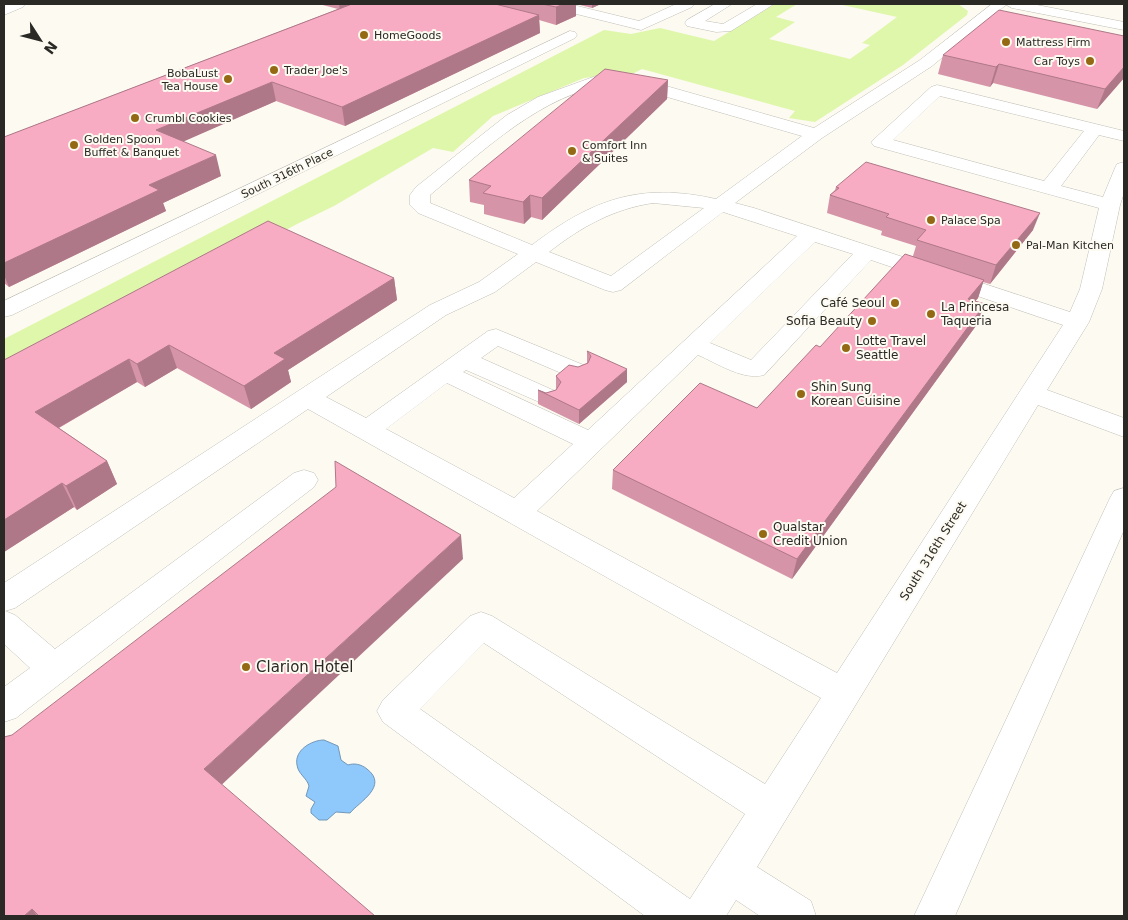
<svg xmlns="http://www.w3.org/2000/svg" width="1128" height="920" viewBox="0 0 1128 920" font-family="'DejaVu Sans',sans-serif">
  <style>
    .green { fill: #dff7aa }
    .water { fill: #8fc8fa; stroke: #7198ba }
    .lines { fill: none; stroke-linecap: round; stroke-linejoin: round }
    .minor-casing { stroke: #c1bfb6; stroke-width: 1 }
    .major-casing { stroke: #c1bfb6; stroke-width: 1 }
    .minor { fill: #fff; fill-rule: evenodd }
    .major { fill: #fff; fill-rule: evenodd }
    .wall { fill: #d594a8 }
    .shaded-wall { fill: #ae7888 }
    .building { fill: #f8acc3; stroke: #ae7888 }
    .poi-dot { fill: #946914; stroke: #fcfaf1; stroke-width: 2 }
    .labels { text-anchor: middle; stroke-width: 4; stroke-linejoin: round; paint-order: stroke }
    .far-poi-label { font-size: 11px; fill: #2a2925; stroke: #fcfaf1; text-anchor: start }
    .far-street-label { font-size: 11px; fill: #2a2925; stroke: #fcfaf1 }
    .poi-label { font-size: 12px; fill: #2a2925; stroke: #fcfaf1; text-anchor: start }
    .street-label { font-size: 12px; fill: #2a2925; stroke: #fcfaf1 }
    .near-poi-label { font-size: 15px; fill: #2a2925; stroke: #fcfaf1; text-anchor: start }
  </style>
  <rect width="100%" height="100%" fill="#fcfaf1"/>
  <path class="green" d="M775 4H797L776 17 795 22 769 39 850 59 870 45 862 43 897 17 838 4H958L968 11 967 15 903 65 815 122 789 118 795 111 642 69 630 75H607L584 78 493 116 453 152 433 148 334 206 297 224 4 381V339L604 30 631 34 660 28 714 41Z"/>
  <path class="water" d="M324 740 338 746 341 760 348 765C354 763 361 764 367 769 389 786 359 802 350 813L336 812 327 820H319L311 813V809L315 802 306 796 309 786C307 778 298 774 297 765 294 750 312 740 324 740Z"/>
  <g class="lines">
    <defs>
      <g id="minor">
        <path d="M8 4H25L23 7 4 15V6Z"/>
        <path d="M546 4H569L639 21 676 4H694L692 7 641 30 548 7Z"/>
        <path d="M715 4H732L705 21 723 24 757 4H774L731 31 716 32 687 26 685 23 687 20Z"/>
        <path d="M992 4H1007L932 66 822 138 735 203 754 208 1070 312 1080 289 1099 208 874 146 871 142 931 87 937 85 1124 131V141L1099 135 1061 186 1103 197 1115 168 1117 164 1124 162V193L1120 205 1102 289 1089 322 1047 390 1124 418V437L1038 405 757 867 811 901 816 916H760L736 900 726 916H645L383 722 377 711 383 700 470 616 481 612 492 616 765 784 821 698 308 409 15 608 5 611 15 615 55 649 294 473 304 470 314 473 318 480 314 487 16 718 4 722V687L30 668 4 644V583L430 305 479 282 518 254 418 213 410 205V195L416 187 507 115 538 97 596 76 613 74 638 78 814 128 920 60ZM613 84 636 88 802 136 716 199C640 182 593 199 532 245L430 203V195C482 152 543 92 613 84ZM940 96 1084 131 1044 181 893 140ZM653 203 704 208 611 276 549 252C581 227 613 209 653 203ZM723 212 797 236 588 430 463 372 466 370 546 405 555 403 559 397 555 391 481 358 498 346 568 376 577 379 586 376 589 371 586 366 496 329 488 331 366 418 326 397 446 315 495 292 536 262 605 290 613 292 621 290ZM815 242 853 254 751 360 710 343ZM871 260 1063 325 837 673 537 511 698 355C717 363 743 381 764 375ZM447 383 573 444 514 498 386 429ZM484 643 745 814 690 899 420 709Z"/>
        <path d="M570 31 575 32 577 35 575 38 12 315 4 317V301Z"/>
        <path d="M1124 488V530L955 916H914L1110 498 1114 491Z"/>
      </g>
      <path id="major" d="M1005 4H1032L1124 22V30L1012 8Z"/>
    </defs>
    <use href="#minor" class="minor-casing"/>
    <use href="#major" class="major-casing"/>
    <use href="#minor" class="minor"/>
    <use href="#major" class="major"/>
  </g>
  <g class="wall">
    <path d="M319 4H601L592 8 576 4V16L556 25 539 20 540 33 345 126 276 101 183 141 221 176 163 203 166 211 9 287 4 283V137L338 9Z"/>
    <path d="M1124 36V78L1097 109 993 83 990 87 938 74 943 55Z"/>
    <path d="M668 80 667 99 542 220 531 217 524 224 484 214V205L470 202 469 180Z"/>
    <path d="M836 187 1033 230 990 284 983 282 978 298 975 301 978 323 792 579 612 489 613 470 757 408 820 347 913 256 916 246 881 235 882 231 827 213 830 195 835 190Z"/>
    <path d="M394 278 397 300 288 370 291 382 251 409 177 368 145 387 137 382 59 428 107 461 117 484 77 510 74 507 4 552V360Z"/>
    <path d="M587 351 627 382 579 424 538 404V390L546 393 556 390V376L587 364Z"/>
  </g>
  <g class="shaded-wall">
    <path d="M339 4H356L340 10Z"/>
    <path d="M564 4H576V16L556 25V7Z"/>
    <path d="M592 4H601L592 8Z"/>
    <path d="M539 15 540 33 345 126 342 107Z"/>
    <path d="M999 64 993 83 990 87 996 67Z"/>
    <path d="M1124 67V78L1097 109 1105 89Z"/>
    <path d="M668 80 667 99 542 220V198Z"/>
    <path d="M272 82 276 101 162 151 156 130Z"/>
    <path d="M216 155 221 176 163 203 166 211 9 287 4 275V263L149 185Z"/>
    <path d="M530 195 531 217 524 224 523 202Z"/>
    <path d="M1040 213 1033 230 990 284 996 265Z"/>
    <path d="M394 278 397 300 288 370 291 382 251 409 244 386 274 353Z"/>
    <path d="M984 280 978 298 962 317 968 299Z"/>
    <path d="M985 304 978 323 792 579 797 559Z"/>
    <path d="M169 345 177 368 145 387 137 364Z"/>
    <path d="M129 359 137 382 46 435 35 412Z"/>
    <path d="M627 369V382L579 424V410Z"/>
    <path d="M107 461 117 484 77 510 66 486Z"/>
    <path d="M62 483 74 507 4 552V520Z"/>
    <path d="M461 535 463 559 215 791 204 769Z"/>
    <path d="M32 909 38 916H24Z"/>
  </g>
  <g class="building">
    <path d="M352 4H495L539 15 342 107 272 82 156 130 216 155 149 185 159 190 4 263V137Z"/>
    <path d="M542 4H564L556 7Z"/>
    <path d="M999 10 1124 36V67L1105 89 999 64 996 67 943 55Z"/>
    <path d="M605 69 668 80 542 198 530 195 523 202 483 193 491 186 469 180Z"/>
    <path d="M866 162 1040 213 996 265 917 240 926 230 886 217 889 214 830 195 839 188 836 187Z"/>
    <path d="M268 221 394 278 274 353 285 359 244 386 169 345 137 364 129 359 35 412 107 461 66 486 62 483 4 520V360Z"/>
    <path d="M905 254 984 280 968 299 985 304 797 559 613 470 700 383 757 408 816 345 820 347Z"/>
    <path d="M587 351 627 369 579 410 538 390 546 393 556 390 561 382 556 376 569 365 578 367 588 363 591 356Z"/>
    <path d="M335 461 461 535 204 769 375 916H39L32 909 24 916H4V737L12 735 336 487Z"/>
  </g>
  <g class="poi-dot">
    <circle cx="364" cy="35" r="5"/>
    <circle cx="1006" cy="42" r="5"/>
    <circle cx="1090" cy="61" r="5"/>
    <circle cx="274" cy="70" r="5"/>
    <circle cx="228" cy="79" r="5"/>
    <circle cx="135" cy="118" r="5"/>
    <circle cx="74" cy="145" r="5"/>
    <circle cx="572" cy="151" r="5"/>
    <circle cx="931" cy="220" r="5"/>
    <circle cx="1016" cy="245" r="5"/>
    <circle cx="895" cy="303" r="5"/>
    <circle cx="931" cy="314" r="5"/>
    <circle cx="872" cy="321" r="5"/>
    <circle cx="846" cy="348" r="5"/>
    <circle cx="801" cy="394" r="5"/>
    <circle cx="763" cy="534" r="5"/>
    <circle cx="246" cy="667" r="5"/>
  </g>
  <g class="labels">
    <g class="far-poi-label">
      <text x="374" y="39">HomeGoods</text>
      <text x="1016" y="46">Mattress Firm</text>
      <text x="1080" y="65" text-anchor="end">Car Toys</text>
      <text x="284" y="74">Trader Joe's</text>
      <text x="218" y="77" text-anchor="end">BobaLust<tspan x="218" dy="13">Tea House</tspan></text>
      <text x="145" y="122">Crumbl Cookies</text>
      <text x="84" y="143">Golden Spoon<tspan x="84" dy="13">Buffet &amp; Banquet</tspan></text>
      <text x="582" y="149">Comfort Inn<tspan x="582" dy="13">&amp; Suites</tspan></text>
      <text x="941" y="224">Palace Spa</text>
      <text x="1026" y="249">Pal-Man Kitchen</text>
    </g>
    <g class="far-street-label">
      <text transform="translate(287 173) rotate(-26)" y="4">South 316th Place</text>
    </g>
    <g class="poi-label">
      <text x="885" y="307" text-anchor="end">Café Seoul</text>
      <text x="941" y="311">La Princesa<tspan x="941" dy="14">Taqueria</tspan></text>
      <text x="862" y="325" text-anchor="end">Sofia Beauty</text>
      <text x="856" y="345">Lotte Travel<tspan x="856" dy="14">Seattle</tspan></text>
      <text x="811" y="391">Shin Sung<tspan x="811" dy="14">Korean Cuisine</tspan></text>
      <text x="773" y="531">Qualstar<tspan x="773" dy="14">Credit Union</tspan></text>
    </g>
    <g class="street-label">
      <text transform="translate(933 551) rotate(-58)" y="4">South 316th Street</text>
    </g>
    <g class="near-poi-label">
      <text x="256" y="672">Clarion Hotel</text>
    </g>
  </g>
  <rect width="1128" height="920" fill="none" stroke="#2a2925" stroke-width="10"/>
  <g transform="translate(40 40) rotate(126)" stroke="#fcfaf1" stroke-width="4" paint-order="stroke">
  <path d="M0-4L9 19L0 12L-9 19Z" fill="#2a2925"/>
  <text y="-8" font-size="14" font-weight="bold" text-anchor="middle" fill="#2a2925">N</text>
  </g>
</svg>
